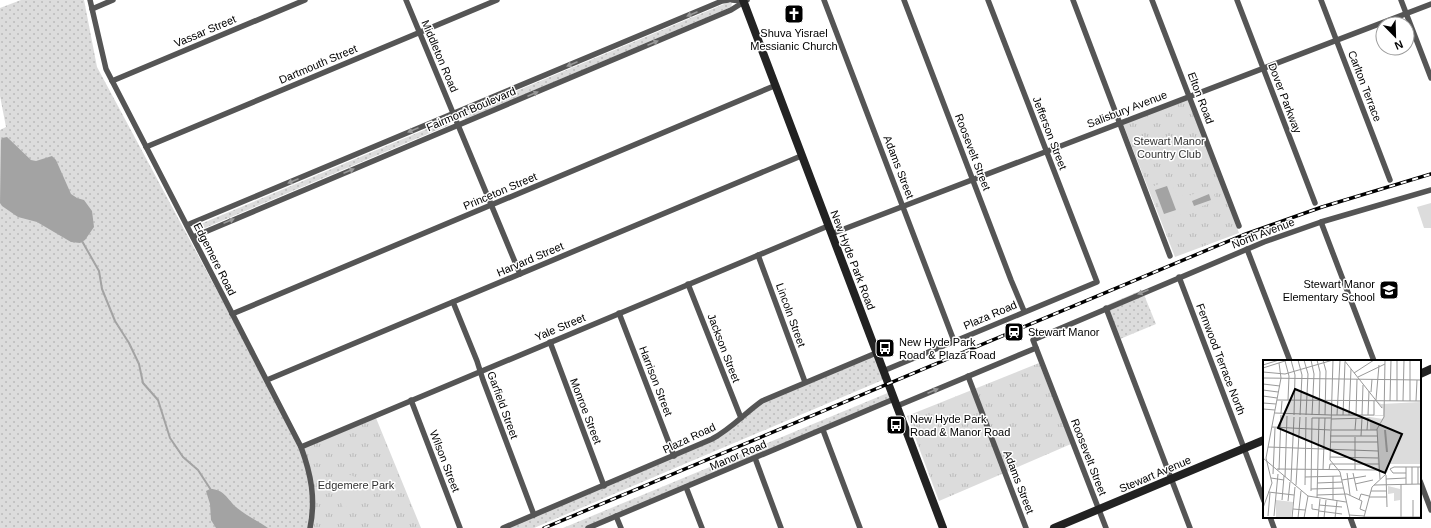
<svg xmlns="http://www.w3.org/2000/svg" width="1431" height="528" viewBox="0 0 1431 528" font-family="Arial,sans-serif">
  <style>
    .grass { fill: url(#grass-dots) }
    .park { fill: url(#park-tufts) }
    .pitch { fill: #dcdcdc }
    .water { fill: #a3a3a3 }
    .lines { fill: none; stroke-linecap: round; stroke-linejoin: round }
    .stream { stroke: #a3a3a3; stroke-width: 2 }
    .minor { stroke: #555; stroke-width: 5.5 }
    .secondary { stroke: #222; stroke-width: 8 }
    .rail-casing { stroke: #000; stroke-width: 3.5 }
    .rail { stroke: #fff; stroke-width: 2; stroke-dasharray: 6; stroke-linecap: butt }
    .oneway { fill: #999 }
    .labels { text-anchor: middle; stroke-width: 3; stroke-linejoin: round; paint-order: stroke }
    .street-label { font-size: 11px; fill: #000; stroke: #fff }
    .poi-label { font-size: 11px; fill: #000; stroke: #fff; text-anchor: start }
    .park-label { font-size: 11px; fill: #333; stroke: #fff }
    .inset-river { fill: none; stroke: #a3a3a3; stroke-width: 2 }
    .inset-road { fill: none; stroke: #999; stroke-width: 1 }
    .view { fill: #000; fill-opacity: 0.15; stroke: #000; stroke-width: 2 }
    .inset-edge { fill: none; stroke: #000; stroke-width: 2 }
  </style>
  <defs>
    <pattern id="grass-dots" width="8" height="8" patternUnits="userSpaceOnUse"><rect width="8" height="8" fill="#dcdcdc"/><path d="M2 2h.1M6 6h.1" fill="none" stroke="#bbb" stroke-width="1.8" stroke-linecap="round"/></pattern>
    <pattern id="park-tufts" width="24" height="20" patternUnits="userSpaceOnUse"><rect width="24" height="20" fill="#dcdcdc"/><path d="M3 7l-1-3M5 7V3M7 7l1-3M15 17l-1-3M17 17v-4M19 17l1-3" fill="none" stroke="#bbb"/></pattern>
  </defs>
  <rect width="100%" height="100%" fill="#fff"/>
  <g class="grass">
    <path d="M21 0H84L97 67 301 447 313 491 310 528H0V130L6 127 0 96V8Z"/>
    <path d="M729 2 732 3 731 7 466 119 463 117 464 113Z"/>
    <path d="M448 120 451 121 449 125 200 230 197 229 196 227 198 225Z"/>
    <path d="M1142 290 1156 324 1120 339 1107 305Z"/>
    <path d="M875 353 885 379 534 528H506L719 437 760 402Z"/>
    <path d="M890 392 893 399 586 528H563Z"/>
  </g>
  <g class="park">
    <path d="M1188 99 1239 233 1175 257 1123 124Z"/>
    <path d="M1039 363 1071 444 939 501 907 416Z"/>
    <path d="M376 418 421 528H310L313 491 301 449Z"/>
  </g>
  <g class="pitch">
    <path d="M1170 180 1177 196 1182 195 1183 198 1212 187 1216 201 1164 220 1151 187Z"/>
    <path d="M1431 203V228H1424L1417 207Z"/>
    <path d="M351 475 361 480C365 487 368 492 364 500L343 508 334 485 339 478Z"/>
  </g>
  <g class="water">
    <path d="M7 137 31 160 36 161 52 156 56 160 71 194 77 198 84 200 92 211 94 227 85 240 80 243 71 242 37 222 18 217 2 206 0 203 1 140 2 138Z"/>
    <path d="M1167 186 1176 210 1164 214 1155 190Z"/>
    <path d="M1209 194 1211 200 1194 206 1192 201Z"/>
    <path d="M210 489C224 489 227 499 236 507 245 515 258 521 268 528H216L211 520 210 504 206 491Z"/>
  </g>
  <g class="lines">
    <path class="stream" d="M82 241 99 271 102 289 115 321 129 343 139 364 143 383 158 400 170 438 183 457 198 470 211 490"/>
    <g class="minor">
      <path d="M90 0 106 69 301 447C311 474 316 499 310 528"/>
      <path d="M406 0 520 274"/>
      <path d="M732 0 743 1"/>
      <path d="M824 0 954 341"/>
      <path d="M904 0 1011 280 1024 311"/>
      <path d="M1073 0 1170 256"/>
      <path d="M1152 0 1239 226"/>
      <path d="M1237 0 1315 203"/>
      <path d="M1321 0 1390 180"/>
      <path d="M1401 0 1431 78"/>
      <path d="M92 9 113 0"/>
      <path d="M112 81 305 0"/>
      <path d="M146 147 497 0"/>
      <path d="M1321 222 1374 361"/>
      <path d="M187 225 722 1 728 0"/>
      <path d="M831 234 1431 4"/>
      <path d="M193 237 731 10 747 0"/>
      <path d="M1247 249 1290 361"/>
      <path d="M758 255 805 382"/>
      <path d="M1179 277 1264 501"/>
      <path d="M688 284 741 418"/>
      <path d="M453 302 477 361 483 380 534 515"/>
      <path d="M1106 308 1190 528"/>
      <path d="M619 313 674 456"/>
      <path d="M232 314 774 86"/>
      <path d="M550 342 604 486"/>
      <path d="M883 371 1097 282 988 0"/>
      <path d="M968 376 1026 528"/>
      <path d="M267 380 801 156"/>
      <path d="M411 400 460 528"/>
      <path d="M897 406 1036 348"/>
      <path d="M823 430 860 528"/>
      <path d="M301 447 828 226"/>
      <path d="M755 458 781 528"/>
      <path d="M1420 481 1431 510"/>
      <path d="M686 487 702 528"/>
      <path d="M616 516 621 528"/>
      <path d="M1270 517 1274 528"/>
      <path d="M1350 517 1354 528"/>
      <path d="M503 528 712 439C731 429 745 413 762 401L876 353"/>
      <path d="M588 528 894 399"/>
      <path d="M1106 528 1033 340 1264 242 1321 222 1431 190"/>
    </g>
    <g class="secondary">
      <path d="M743 0 943 528"/>
      <path d="M1420 374 1431 369"/>
      <path d="M1054 528 1264 440"/>
    </g>
    <defs>
      <path id="rail" d="M544 528 1243 235 1322 207 1431 174"/>
    </defs>
    <use href="#rail" class="rail-casing"/>
    <use href="#rail" class="rail"/>
  </g>
  <defs><path id="oneway-solid" d="M-6-.8H1V-3.2L6.5 0L1 3.2V.8H-6Z"/></defs>
  <g class="oneway">
    <use href="#oneway-solid" transform="translate(692 14) rotate(157)"/>
    <use href="#oneway-solid" transform="translate(653 43) rotate(-23)"/>
    <use href="#oneway-solid" transform="translate(572 64) rotate(157)"/>
    <use href="#oneway-solid" transform="translate(533 94) rotate(-23)"/>
    <use href="#oneway-solid" transform="translate(413 130) rotate(157)"/>
    <use href="#oneway-solid" transform="translate(349 171) rotate(-23)"/>
    <use href="#oneway-solid" transform="translate(293 181) rotate(157)"/>
    <use href="#oneway-solid" transform="translate(229 221) rotate(-23)"/>
    <use href="#oneway-solid" transform="translate(1143 292) rotate(157)"/>
    <use href="#oneway-solid" transform="translate(933 391) rotate(-23)"/>
  </g>
  <defs>
    <symbol id="church-square" viewBox="-11 -11 22 22"><rect x="-9" y="-9" width="18" height="18" rx="4" fill="#000" stroke="#fff"/><path d="M-1.2-6h2.4v3.5h3.3v2.4h-3.3V6h-2.4V-.1h-3.3v-2.4h3.3Z" fill="#fff"/></symbol>
    <symbol id="school-square" viewBox="-11 -11 22 22"><rect x="-9" y="-9" width="18" height="18" rx="4" fill="#000" stroke="#fff"/><path d="M0-5L7-2L0 1L-7-2ZM-4 1L0 2.5L4 1V4Q0 6-4 4Z" fill="#fff"/></symbol>
    <symbol id="station-square" viewBox="-11 -11 22 22"><rect x="-9" y="-9" width="18" height="18" rx="4" fill="#000" stroke="#fff"/><path d="M-3-6H3Q5-6 5-4V2Q5 4 3 4L4.5 6H3L1.5 4h-3L-3 6H-4.5L-3 4Q-5 4-5 2V-4Q-5-6-3-6ZM-3.5-4v3h7v-3ZM-3.5 1v1.5H-2V1ZM2 1v1.5H3.5V1Z" fill="#fff"/></symbol>
    <symbol id="bus-square" viewBox="-11 -11 22 22"><rect x="-9" y="-9" width="18" height="18" rx="4" fill="#000" stroke="#fff"/><path d="M-5-6H5V4H4V6H2V4H-2V6H-4V4H-5ZM-3.5-4V0h7V-4ZM-3.5 1.2v1.5H-2V1.2ZM2 1.2v1.5H3.5V1.2Z" fill="#fff"/></symbol>
  </defs>
  <g fill-rule="evenodd">
    <use href="#church-square" x="783" y="3" width="22" height="22"/>
    <use href="#school-square" x="1378" y="279" width="22" height="22"/>
    <use href="#station-square" x="1003" y="321" width="22" height="22"/>
    <use href="#bus-square" x="874" y="337" width="22" height="22"/>
    <use href="#bus-square" x="885" y="414" width="22" height="22"/>
  </g>
  <g class="labels">
    <g class="street-label">
      <text transform="translate(205 31) rotate(-23)" y="4">Vassar Street</text>
      <text transform="translate(440 56) rotate(67)" y="4">Middleton Road</text>
      <text transform="translate(318 64) rotate(-23)" y="4">Dartmouth Street</text>
      <text transform="translate(1365 86) rotate(69)" y="4">Carlton Terrace</text>
      <text transform="translate(1201 98) rotate(69)" y="4">Elton Road</text>
      <text transform="translate(1285 98) rotate(69)" y="4">Dover Parkway</text>
      <text transform="translate(471 109) rotate(-23)" y="4">Fairmont Boulevard</text>
      <text transform="translate(1127 109) rotate(-21)" y="4">Salisbury Avenue</text>
      <text transform="translate(1050 133) rotate(69)" y="4">Jefferson Street</text>
      <text transform="translate(973 152) rotate(69)" y="4">Roosevelt Street</text>
      <text transform="translate(899 167) rotate(69)" y="4">Adams Street</text>
      <text transform="translate(500 191) rotate(-23)" y="4">Princeton Street</text>
      <text transform="translate(1263 233) rotate(-21)" y="4">North Avenue</text>
      <text transform="translate(215 259) rotate(63)" y="4">Edgemere Road</text>
      <text transform="translate(530 259) rotate(-23)" y="4">Harvard Street</text>
      <text transform="translate(853 260) rotate(69)" y="4">New Hyde Park Road</text>
      <text transform="translate(791 315) rotate(70)" y="4">Lincoln Street</text>
      <text transform="translate(990 315) rotate(-23)" y="4">Plaza Road</text>
      <text transform="translate(560 327) rotate(-23)" y="4">Yale Street</text>
      <text transform="translate(724 348) rotate(69)" y="4">Jackson Street</text>
      <text transform="translate(1221 359) rotate(69)" y="4">Fernwood Terrace North</text>
      <text transform="translate(656 381) rotate(69)" y="4">Harrison Street</text>
      <text transform="translate(503 405) rotate(70)" y="4">Garfield Street</text>
      <text transform="translate(586 411) rotate(69)" y="4">Monroe Street</text>
      <text transform="translate(689 438) rotate(-25)" y="4">Plaza Road</text>
      <text transform="translate(738 455) rotate(-23)" y="4">Manor Road</text>
      <text transform="translate(1089 457) rotate(69)" y="4">Roosevelt Street</text>
      <text transform="translate(445 461) rotate(69)" y="4">Wilson Street</text>
      <text transform="translate(1155 474) rotate(-23)" y="4">Stewart Avenue</text>
      <text transform="translate(1019 482) rotate(69)" y="4">Adams Street</text>
    </g>
    <g class="poi-label">
      <text x="794" y="37" text-anchor="middle">Shuva Yisrael<tspan x="794" dy="13">Messianic Church</tspan></text>
      <text x="1375" y="288" text-anchor="end">Stewart Manor<tspan x="1375" dy="13">Elementary School</tspan></text>
      <text x="1028" y="336">Stewart Manor</text>
      <text x="899" y="346">New Hyde Park<tspan x="899" dy="13">Road &amp; Plaza Road</tspan></text>
      <text x="910" y="423">New Hyde Park<tspan x="910" dy="13">Road &amp; Manor Road</tspan></text>
    </g>
    <g class="park-label">
      <text x="1169" y="145">Stewart Manor<tspan x="1169" dy="13">Country Club</tspan></text>
      <text x="356" y="489">Edgemere Park</text>
    </g>
  </g>
  <g transform="translate(1263 360)">
    <rect width="158" height="158" fill="#fff"/>
    <path d="M114 41 118 44 158 42V104H126L124 113 115 112 114 67 121 56H68L120 55V49Z" fill="#dcdcdc"/>
    <path d="M107 57 120 59 114 70H107ZM13 140 30 142 28 158H13Z" fill="#dcdcdc"/>
    <path d="M125 126 137 129V140L131 141V133L125 134Z" fill="#dcdcdc"/>
    <path class="inset-river" d="M122 70 124 92"/>
    <path class="inset-road" d="M28 0 32 15 31 55M35 0 39 15 37 55M41 0 45 14 43 55M48 0 51 14 49 55M54 0 57 12 56 55M60 0 63 11 62 55M70 0 67 100 77 112 87 158M81 0 119 48M22 1 26 16 25 40M0 5 16 0M0 8 25 0M0 12 22 14 70 0M91 13 111 0M95 17 122 4M0 18 158 20M0 24 17 26M0 30 15 32M108 32 109 19M0 36 14 38M14 40 158 41M113 40 116 5M127 41 128 0M134 41V0M140 41 141 0M147 41V0M153 41 154 20M0 43 13 44M0 49 12 50M12 53 68 55M18 53 19 41M68 55H111V41M74 55 77 0M80 55 82 2M86 55 88 9M93 55 94 19M99 55 100 25M105 55 106 31M68 59 107 58M9 67 67 70M68 70H114M92 70 93 58M104 70 105 58M67 76H114M98 76 99 58M67 82H115M5 87 115 91M67 97 115 98M0 98 45 136 83 142M149 107V124M14 109 116 110M16 110 18 55M60 110 62 58M66 110 67 104H116M92 110V77M84 113 87 135M90 113 94 131M143 113H130L127 109 131 107H158M10 114 12 68M123 115 124 147M70 116V140M22 117 24 56M42 117 78 116M8 118 21 120M117 119 114 69 121 57 122 0M123 119 143 118M79 120 103 116M28 121 31 57M54 123 79 122M92 124 110 120M138 124V157M143 124V107M155 124V107M33 125 37 57M42 125 43 57M111 125 158 124M48 129 80 128M48 131 49 58H68M108 131H123M5 132 31 135M54 135 84 134 99 141 97 149 102 151M106 137H124M54 138 56 58M19 140 21 116M96 140 98 134 106 136M150 140V157M25 141 27 122M49 144V149L56 150M56 145 79 147M0 148 9 123 3 98 18 18 16 3M30 149 42 150M56 151 79 154M86 155 101 156M5 156 7 133M11 156 15 114M101 157H158M101 157 109 127 123 114M29 158 32 127M35 158 38 131M41 158 45 136M55 158 57 139M61 158 63 140M72 158 74 141"/>
    <path class="view" d="M32 29 139 74 122 113 15 68Z"/>
    <rect width="158" height="158" class="inset-edge"/>
  </g>
  <g transform="translate(1395 36) rotate(157)"><circle r="19" fill="#ffffff" stroke="#999999"/>
  <path d="M0-3L7 15L0 10L-7 15Z" fill="#000000"/>
  <text y="-6" font-size="11" font-weight="bold" text-anchor="middle" fill="#000000">N</text>
  </g>
</svg>
